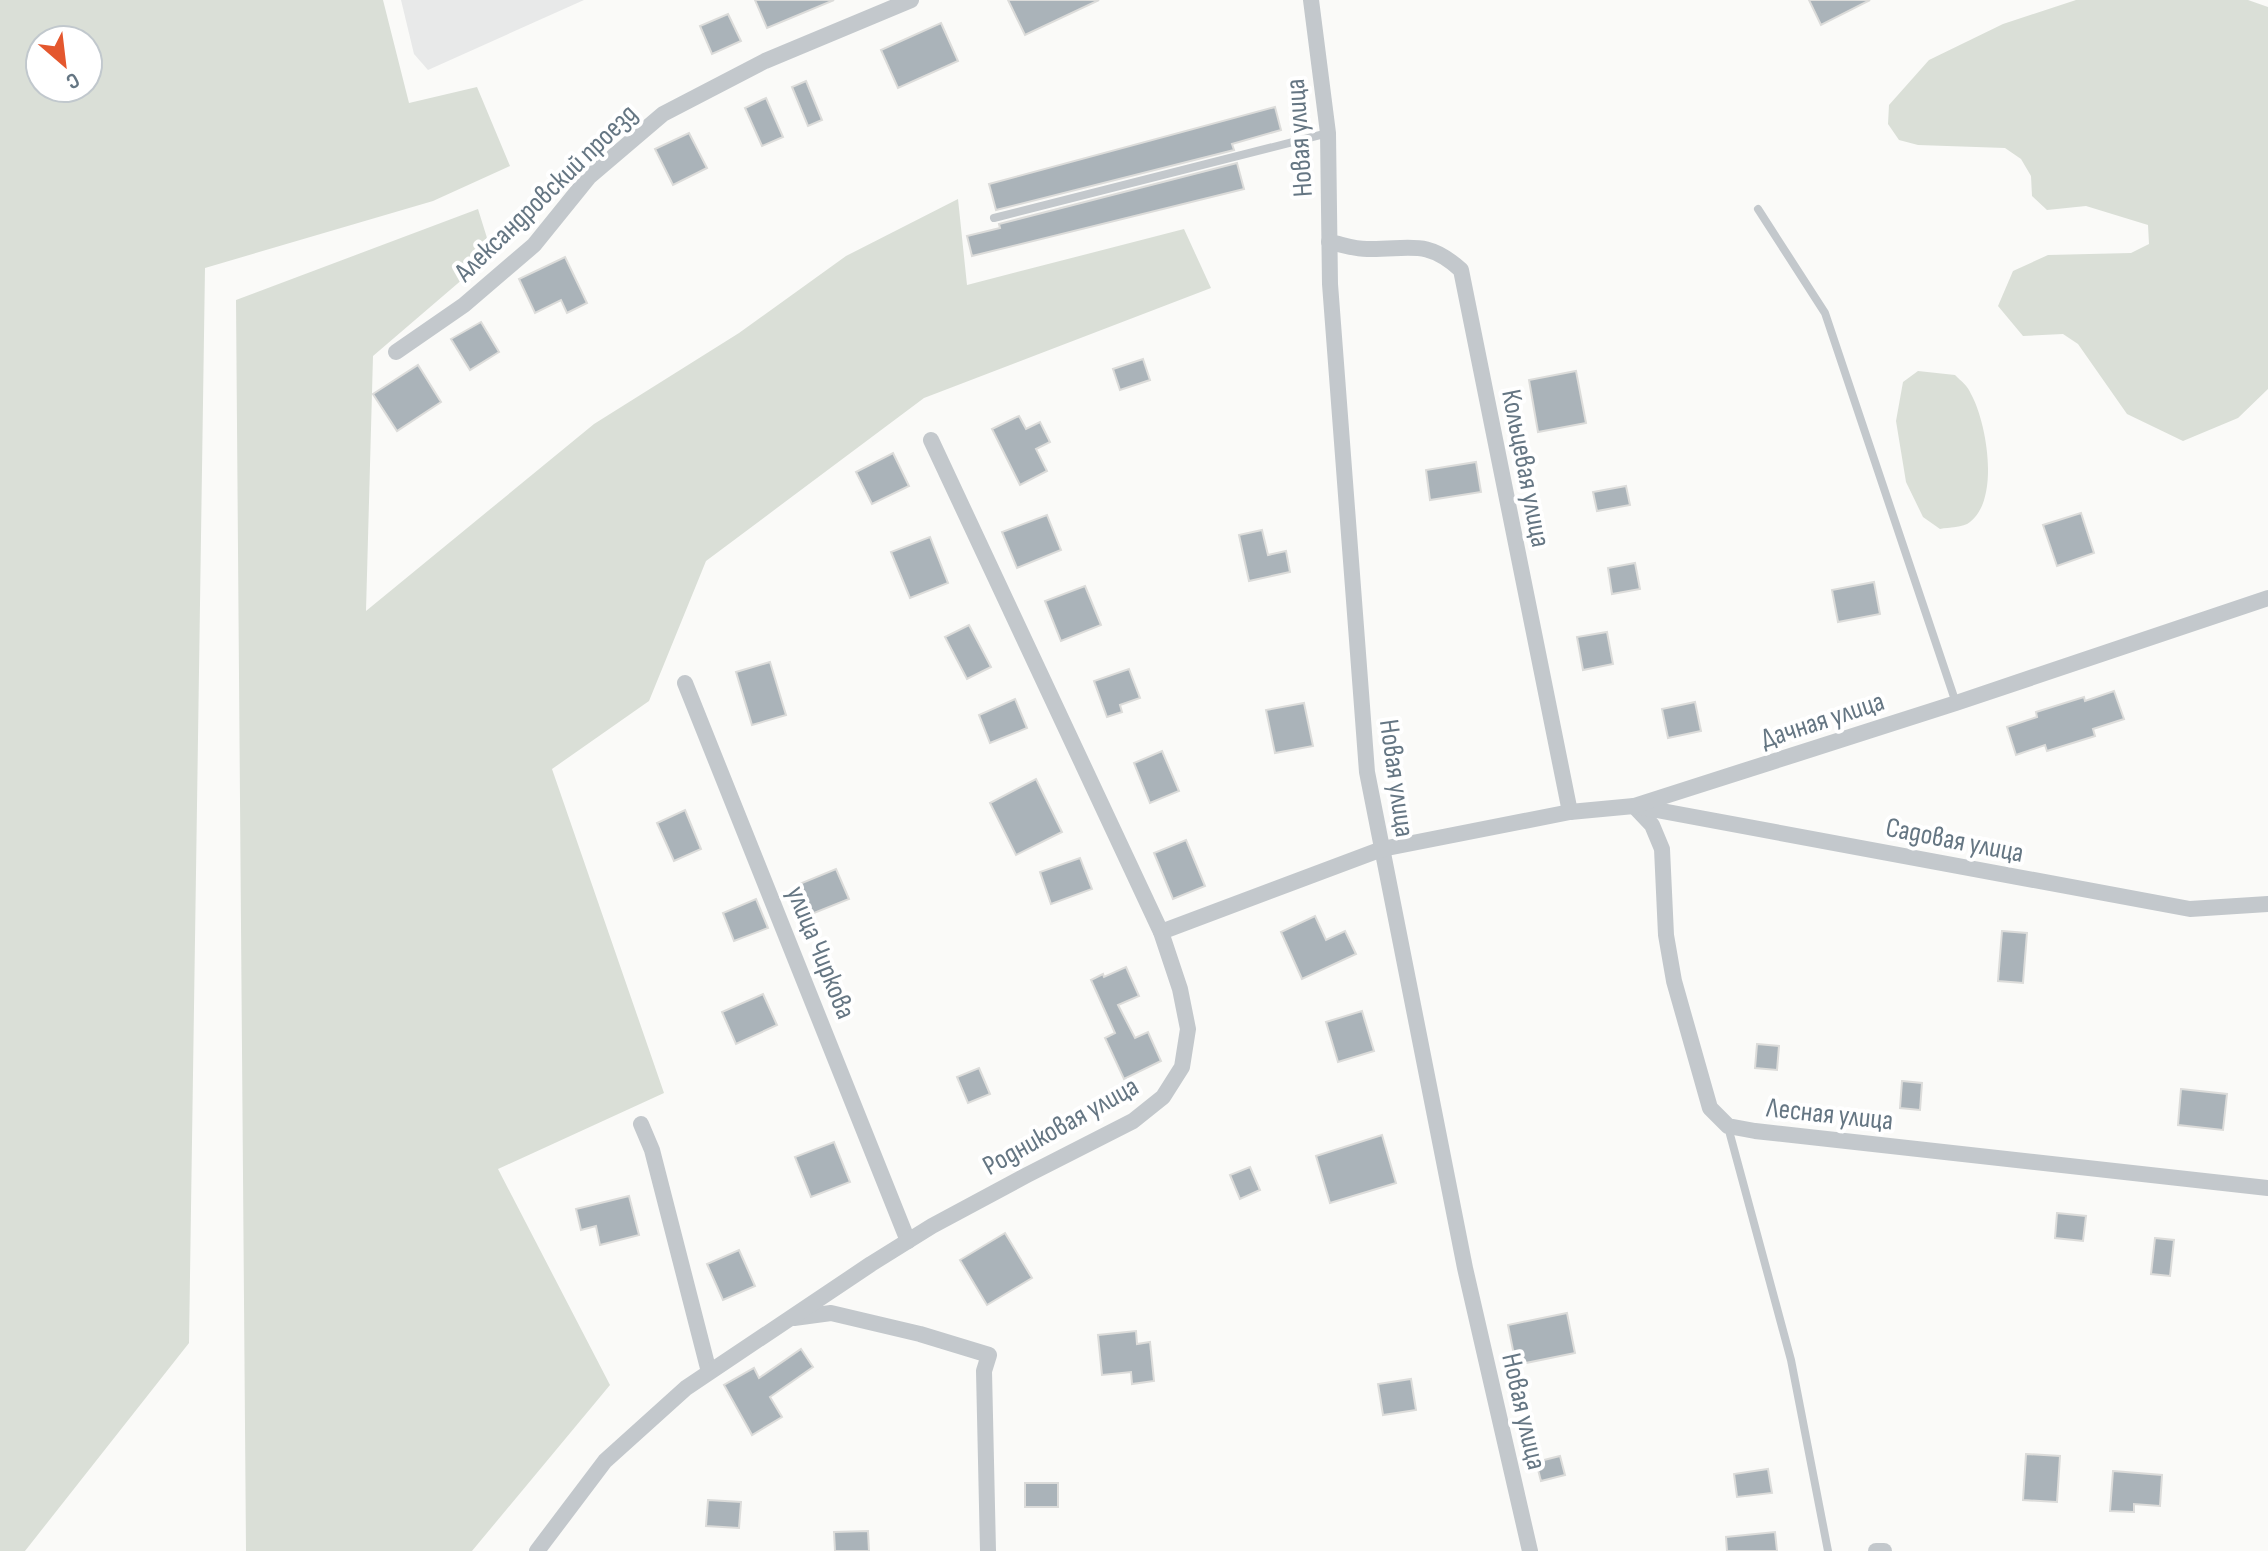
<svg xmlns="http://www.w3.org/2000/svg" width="2268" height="1551" viewBox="0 0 2268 1551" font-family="'Sofia Sans Condensed',sans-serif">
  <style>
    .built { fill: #e8e9e9 }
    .green { fill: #dadfd7; fill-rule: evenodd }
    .building { fill: #aab3b9; stroke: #dcdcda; stroke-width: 2 }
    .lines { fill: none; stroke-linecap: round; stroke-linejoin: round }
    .lane { stroke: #c3c8cc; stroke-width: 8 }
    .street { stroke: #c3c8cc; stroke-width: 16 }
    .labels { text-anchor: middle; stroke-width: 8; stroke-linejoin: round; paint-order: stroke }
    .street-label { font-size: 28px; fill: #657683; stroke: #fff }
  </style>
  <rect width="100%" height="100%" fill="#fafaf8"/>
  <path class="built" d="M401 0H584L428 70 414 54Z"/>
  <g class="green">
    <path d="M0 0H383L409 103 477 87 510 166 433 201 205 268 189 1343 25 1551H0ZM40 40H88V88H40Z"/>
    <path d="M2076 0H2248L2268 7V389L2238 418 2183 441 2127 414 2078 344 2063 334 2023 336 1998 306 2013 271 2048 255 2131 253 2149 244 2148 225 2086 206 2047 210 2032 196 2031 176 2021 159 2005 148 1918 145 1899 140 1888 124 1889 105 1929 60 2003 24Z"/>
    <path d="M958 199 967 285 1184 229 1211 288 924 398 706 561 649 701 552 769 664 1093 498 1169 610 1385 472 1551H246L236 300 478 209 492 254 373 356 366 611 594 424 739 333 846 256Z"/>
    <path d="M1918 371 1955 375C1961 381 1968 386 1971 394 1987 423 2000 499 1970 522 1963 528 1949 527 1940 529L1923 517 1906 482 1896 421 1903 382Z"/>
  </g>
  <g class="building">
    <path d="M755 0H834L767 28Z"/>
    <path d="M1008 0H1099L1025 35Z"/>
    <path d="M1809 0H1870L1821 25Z"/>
    <path d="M728 14 741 41 712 54 700 26Z"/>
    <path d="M941 23 958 61 898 88 881 50Z"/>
    <path d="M806 81 822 120 808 126 792 87Z"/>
    <path d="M766 98 783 137 762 146 745 108Z"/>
    <path d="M1275 107 1281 130 1232 144 1234 150 996 210 989 184Z"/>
    <path d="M689 133 707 168 673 185 655 149Z"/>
    <path d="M1237 163 1244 189 972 256 967 236 1000 228 999 224Z"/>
    <path d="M565 257 587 303 567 313 561 300 535 313 519 279Z"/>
    <path d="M481 322 499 352 470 370 451 339Z"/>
    <path d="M1143 359 1150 380 1120 390 1113 369Z"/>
    <path d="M418 365 441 402 397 431 373 394Z"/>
    <path d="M1576 371 1586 423 1538 432 1529 380Z"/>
    <path d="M1019 416 1026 429 1040 422 1050 442 1036 449 1047 471 1020 485 992 429Z"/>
    <path d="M893 453 909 486 872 504 856 472Z"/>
    <path d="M1476 462 1481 492 1430 500 1426 470Z"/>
    <path d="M1626 486 1630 505 1597 511 1593 492Z"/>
    <path d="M2081 513 2094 553 2057 566 2043 525Z"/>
    <path d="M1047 515 1061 550 1017 568 1002 532Z"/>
    <path d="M1262 530 1268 555 1286 551 1290 572 1249 581 1239 535Z"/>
    <path d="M930 537 948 583 910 598 891 552Z"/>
    <path d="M1635 563 1640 589 1612 594 1608 568Z"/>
    <path d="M1874 582 1880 614 1838 622 1832 590Z"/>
    <path d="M1085 586 1101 625 1061 641 1045 601Z"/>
    <path d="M969 625 991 667 967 679 945 637Z"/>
    <path d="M1607 632 1613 664 1583 670 1577 637Z"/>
    <path d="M770 662 786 715 752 725 736 672Z"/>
    <path d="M1129 669 1140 698 1120 705 1122 712 1107 717 1094 681Z"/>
    <path d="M2114 691 2124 719 2093 729 2095 736 2047 751 2045 745 2016 755 2007 727 2037 717 2036 712 2084 697 2085 701Z"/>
    <path d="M1015 699 1027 728 990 743 979 715Z"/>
    <path d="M1695 702 1701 731 1668 738 1662 709Z"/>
    <path d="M1304 703 1313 746 1275 753 1266 710Z"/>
    <path d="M1162 751 1179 791 1150 803 1134 763Z"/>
    <path d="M1036 779 1062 832 1016 855 990 803Z"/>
    <path d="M685 810 701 849 674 861 657 823Z"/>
    <path d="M1186 840 1205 886 1173 899 1154 853Z"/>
    <path d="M1080 858 1092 889 1051 904 1040 872Z"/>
    <path d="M836 869 849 899 809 915 797 885Z"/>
    <path d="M756 899 768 928 734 941 723 913Z"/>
    <path d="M1315 916 1326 940 1345 931 1356 954 1302 979 1281 932Z"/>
    <path d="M2002 931 2027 933 2023 983 1998 981Z"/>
    <path d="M1126 967 1139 996 1118 1005 1135 1038 1148 1032 1161 1061 1124 1079 1105 1038 1115 1033 1091 980 1103 974 1104 977Z"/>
    <path d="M763 994 777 1025 736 1044 722 1012Z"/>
    <path d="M1362 1011 1374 1051 1338 1062 1326 1022Z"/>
    <path d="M1757 1044 1779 1046 1777 1070 1755 1068Z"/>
    <path d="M979 1068 990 1094 968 1103 957 1077Z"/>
    <path d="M1902 1081 1922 1083 1920 1110 1900 1108Z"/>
    <path d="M2181 1089 2227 1094 2223 1130 2178 1125Z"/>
    <path d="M1382 1135 1396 1183 1330 1203 1316 1156Z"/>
    <path d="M834 1142 850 1182 811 1197 795 1157Z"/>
    <path d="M1250 1167 1260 1190 1240 1199 1230 1175Z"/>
    <path d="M629 1196 639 1235 600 1245 596 1226 581 1230 576 1209Z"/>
    <path d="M2057 1213 2086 1216 2083 1241 2055 1238Z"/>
    <path d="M1005 1233 1032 1278 987 1305 960 1260Z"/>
    <path d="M2155 1238 2174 1240 2170 1276 2151 1274Z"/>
    <path d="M739 1250 755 1286 723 1300 707 1264Z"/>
    <path d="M1567 1313 1575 1353 1516 1365 1508 1325Z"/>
    <path d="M1136 1331 1137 1344 1150 1342 1154 1381 1132 1384 1131 1372 1102 1375 1098 1335Z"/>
    <path d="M801 1349 813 1367 770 1397 782 1417 752 1435 724 1385 754 1368 759 1378Z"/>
    <path d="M1411 1379 1416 1410 1383 1415 1378 1384Z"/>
    <path d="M2026 1454 2060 1456 2057 1502 2023 1500Z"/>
    <path d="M1560 1456 1565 1475 1541 1481 1536 1462Z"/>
    <path d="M1768 1469 1772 1493 1737 1497 1734 1474Z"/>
    <path d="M2113 1471 2162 1475 2160 1506 2134 1504V1512L2110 1511Z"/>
    <rect x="1025" y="1483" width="33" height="24"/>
    <path d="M708 1500 741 1502 739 1528 706 1526Z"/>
    <path d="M868 1531 869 1551H835L834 1532Z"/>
    <path d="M1775 1532 1777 1551H1727L1726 1537Z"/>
  </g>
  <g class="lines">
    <g class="lane">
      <path d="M1758 209 1825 313 1956 703"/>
      <path d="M994 218 1328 133"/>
      <path d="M1728 1127 1791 1360 1828 1551"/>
    </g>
    <g class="street">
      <path d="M1311 0 1328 133 1330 284 1367 772 1465 1268 1530 1551"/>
      <path d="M1329 242C1341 244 1354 249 1367 249 1409 250 1426 238 1461 270L1570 812"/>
      <path d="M396 352 464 305 534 245 589 177 663 114 765 61 911 0"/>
      <path d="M685 683 908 1241"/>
      <path d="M1634 806 1652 825 1662 849 1666 935 1674 981 1710 1108 1728 1126 1755 1131 2268 1188"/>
      <path d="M1635 806 2190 909 2268 904"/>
      <path d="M1161 932 1382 849 1570 812 1634 806 1956 703 2268 598"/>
      <path d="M641 1124 652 1150 709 1372"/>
      <path d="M794 1318 831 1313 920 1334 989 1355 984 1371 988 1551"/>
      <path d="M537 1551 605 1461 686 1388 871 1264 932 1226 1027 1175 1133 1121 1163 1097 1182 1067 1188 1029 1180 989 1161 932 931 440"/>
      <path d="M1876 1551H1884"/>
    </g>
  </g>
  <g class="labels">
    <g class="street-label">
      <text transform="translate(1298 138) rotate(-94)" y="10">Новая улица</text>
      <text transform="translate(545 192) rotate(-44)" y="10">Александровский проезд</text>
      <text transform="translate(1527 468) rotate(79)" y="10">Кольцевая улица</text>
      <text transform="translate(1822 719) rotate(-18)" y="10">Дачная улица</text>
      <text transform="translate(1398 778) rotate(82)" y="10">Новая улица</text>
      <text transform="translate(1955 839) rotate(11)" y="10">Садовая улица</text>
      <text transform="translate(822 952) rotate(68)" y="10">улица Чиркова</text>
      <text transform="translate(1830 1113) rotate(6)" y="10">Лесная улица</text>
      <text transform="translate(1060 1125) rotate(-29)" y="10">Родниковая улица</text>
      <text transform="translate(1525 1411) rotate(77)" y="10">Новая улица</text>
    </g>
  </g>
  <g transform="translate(64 64) rotate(152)"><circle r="38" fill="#ffffff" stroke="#c1c8cd" stroke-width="2"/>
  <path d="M0-6L14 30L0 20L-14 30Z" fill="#e4572e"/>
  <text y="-12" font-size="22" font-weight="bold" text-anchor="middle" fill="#657683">С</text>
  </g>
</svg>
